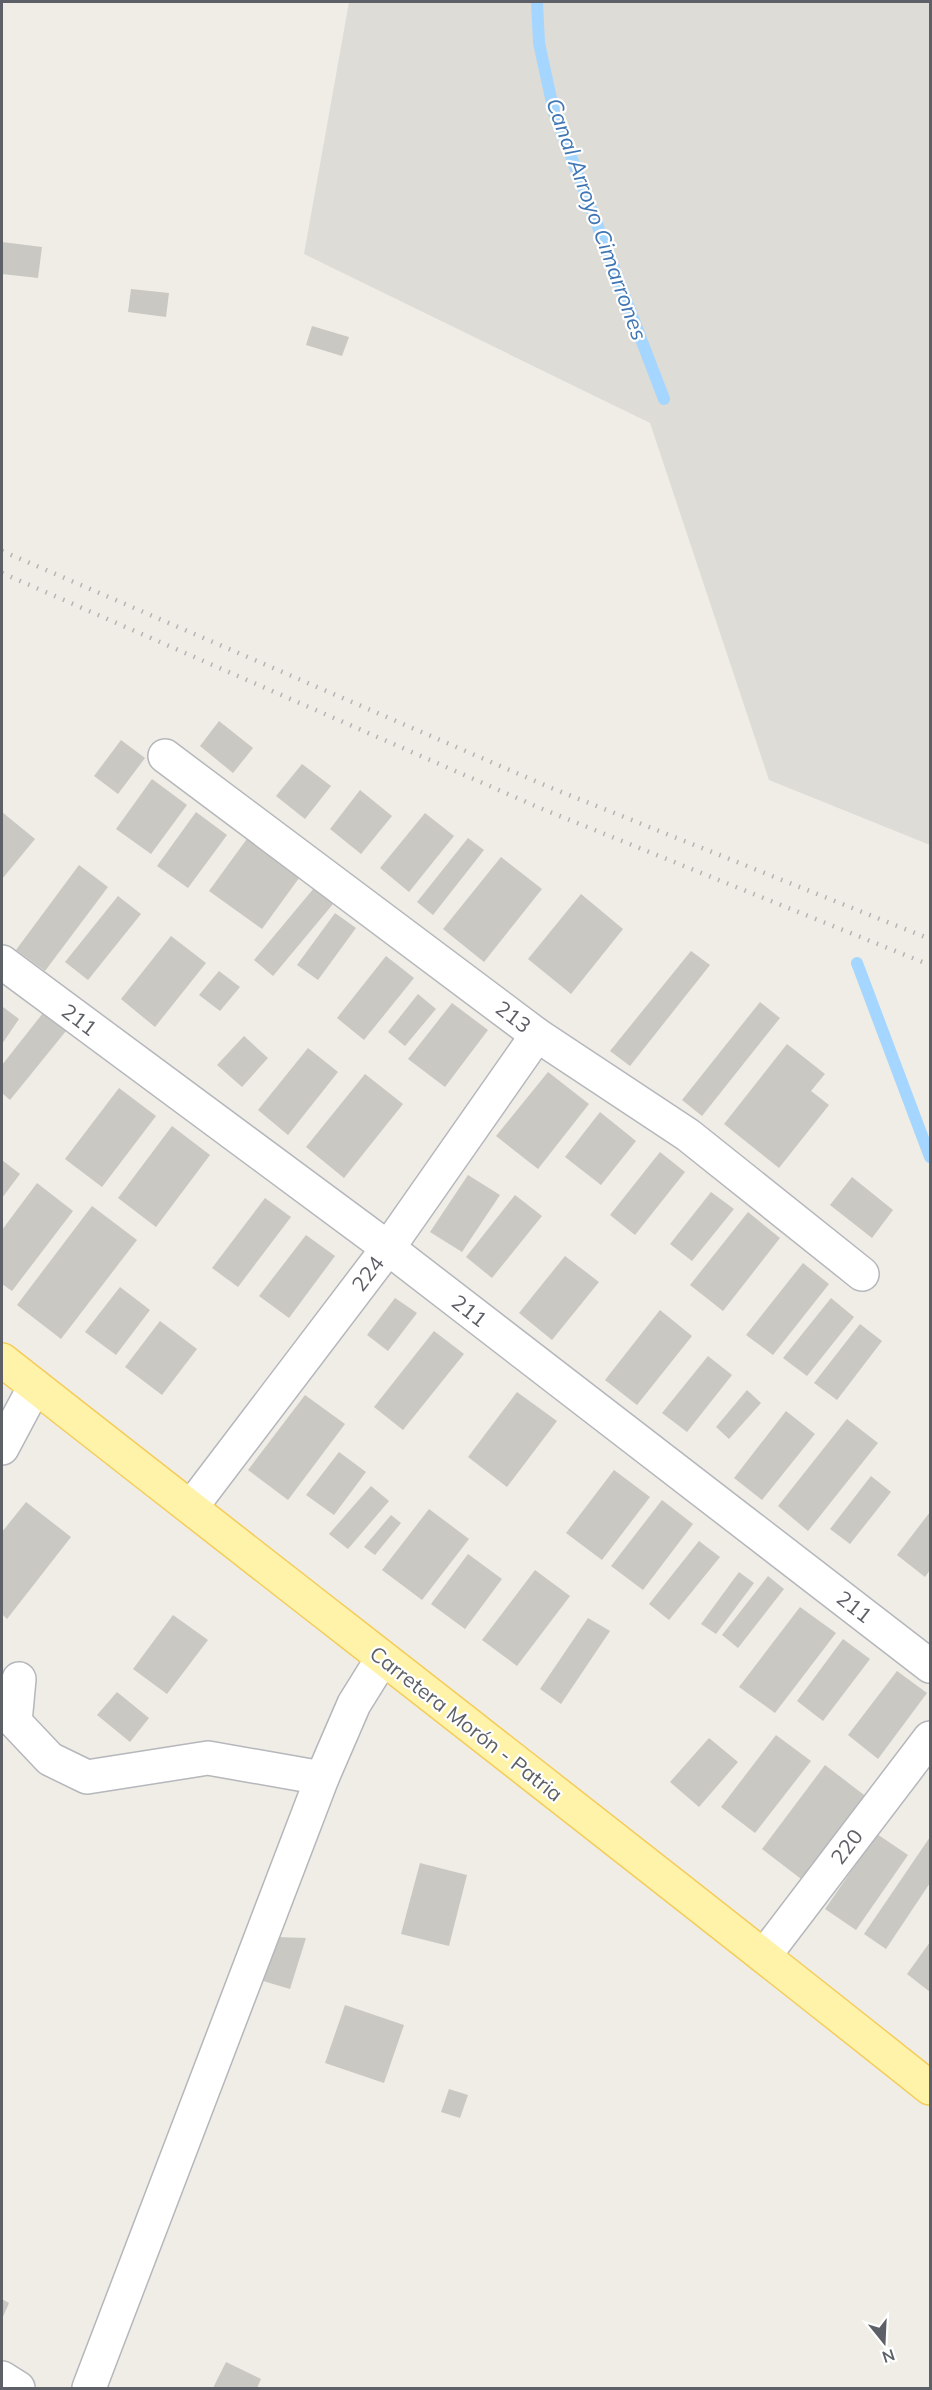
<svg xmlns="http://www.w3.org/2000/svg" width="932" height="2390" viewBox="0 0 932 2390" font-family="Mulish,sans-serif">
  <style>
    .industrial { fill: #dedcd7 }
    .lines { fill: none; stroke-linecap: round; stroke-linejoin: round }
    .stream { stroke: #a5d6ff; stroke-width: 12 }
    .building { fill: #cac8c2 }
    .minor-casing { stroke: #b5b7bc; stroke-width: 36 }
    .major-casing { stroke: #f4cc5a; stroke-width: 36 }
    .minor { stroke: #fff; stroke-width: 33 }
    .major { stroke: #fff3aa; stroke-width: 33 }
    .rail { stroke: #b4b4b6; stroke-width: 4.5; stroke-dasharray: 1.5 8; stroke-linecap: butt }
    .labels { text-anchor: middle; stroke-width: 4.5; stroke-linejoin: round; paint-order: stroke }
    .street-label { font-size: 21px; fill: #5d6066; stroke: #fff }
    .water-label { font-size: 22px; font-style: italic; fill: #4076b3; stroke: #fff }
  </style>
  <rect width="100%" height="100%" fill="#efede5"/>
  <path class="industrial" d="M349 2H930V845L769 780 650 423 304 254Z"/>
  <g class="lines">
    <g class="stream">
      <path d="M537 2 539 43 554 112 664 399"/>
      <path d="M857 963 930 1157"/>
    </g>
  </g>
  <g class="building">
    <path d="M2 242 42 247 38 278 2 274Z"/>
    <path d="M131 289 169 293 166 317 128 312Z"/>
    <path d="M312 326 349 337 342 356 306 345Z"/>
    <path d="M219 721 253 748 233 773 200 746Z"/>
    <path d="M121 740 145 758 118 794 94 776Z"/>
    <path d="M302 764 331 786 305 819 276 796Z"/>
    <path d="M152 779 187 805 151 854 116 829Z"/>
    <path d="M360 790 392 816 361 854 330 829Z"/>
    <path d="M2 812 35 839 2 879Z"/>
    <path d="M196 812 227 835 188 888 157 866Z"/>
    <path d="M425 813 454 836 409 892 380 868Z"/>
    <path d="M249 836 302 874 262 929 209 891Z"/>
    <path d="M468 838 484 850 433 915 417 902Z"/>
    <path d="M501 857 542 889 484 962 443 929Z"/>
    <path d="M79 865 108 887 45 971 16 950Z"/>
    <path d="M314 888 333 904 273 976 254 960Z"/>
    <path d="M581 894 623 929 571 994 528 959Z"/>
    <path d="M118 896 141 914 88 980 65 962Z"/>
    <path d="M335 913 356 928 318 980 297 965Z"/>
    <path d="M171 936 206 963 155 1027 121 999Z"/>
    <path d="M691 951 710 965 630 1066 610 1051Z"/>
    <path d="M386 956 414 978 364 1040 337 1018Z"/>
    <path d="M219 971 240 987 220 1011 199 995Z"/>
    <path d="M418 994 436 1009 405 1046 388 1032Z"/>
    <path d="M760 1002 780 1018 702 1116 682 1100Z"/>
    <path d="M452 1003 488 1030 445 1087 408 1059Z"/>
    <path d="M3 1007 19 1019 2 1044V1009Z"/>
    <path d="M43 1013 66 1031 10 1100 2 1093V1065Z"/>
    <path d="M244 1036 268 1058 242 1087 217 1065Z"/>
    <path d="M787 1044 825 1074 811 1091 829 1105 779 1168 724 1124Z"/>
    <path d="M308 1048 338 1072 288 1135 258 1110Z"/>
    <path d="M548 1072 589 1104 538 1169 496 1136Z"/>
    <path d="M365 1074 403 1104 344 1178 306 1147Z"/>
    <path d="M119 1088 156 1116 102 1187 65 1159Z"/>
    <path d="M600 1112 636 1141 601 1185 565 1157Z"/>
    <path d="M172 1126 210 1155 156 1227 118 1198Z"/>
    <path d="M660 1152 685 1172 635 1235 610 1215Z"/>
    <path d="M2 1160 20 1174 2 1198Z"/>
    <path d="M468 1175 500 1195 462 1252 430 1232Z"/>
    <path d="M852 1177 893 1210 872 1238 830 1205Z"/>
    <path d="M37 1183 73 1211 12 1291 2 1284V1230Z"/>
    <path d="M711 1192 734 1209 692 1261 670 1244Z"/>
    <path d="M515 1195 542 1216 492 1278 466 1257Z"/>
    <path d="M265 1198 291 1217 238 1287 212 1268Z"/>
    <path d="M92 1206 137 1240 61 1339 17 1305Z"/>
    <path d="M748 1212 780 1238 723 1311 690 1285Z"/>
    <path d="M306 1235 335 1256 289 1318 259 1296Z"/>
    <path d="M565 1256 599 1282 552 1340 519 1313Z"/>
    <path d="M803 1263 829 1284 773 1355 746 1335Z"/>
    <path d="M120 1287 150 1310 116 1355 85 1332Z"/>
    <path d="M395 1298 417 1313 388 1351 367 1335Z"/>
    <path d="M831 1298 854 1317 807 1376 783 1358Z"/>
    <path d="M660 1310 692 1336 637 1405 605 1380Z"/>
    <path d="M160 1321 197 1349 162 1395 125 1367Z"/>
    <path d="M860 1324 882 1341 837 1400 814 1383Z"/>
    <path d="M434 1331 464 1354 403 1430 374 1407Z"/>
    <path d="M708 1356 732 1375 687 1432 662 1413Z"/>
    <path d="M747 1390 761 1403 729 1439 716 1427Z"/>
    <path d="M517 1392 557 1421 507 1487 468 1457Z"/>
    <path d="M305 1395 345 1424 288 1500 248 1470Z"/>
    <path d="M786 1411 815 1434 762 1500 734 1478Z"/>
    <path d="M847 1419 878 1443 808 1531 778 1506Z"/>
    <path d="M339 1452 366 1472 334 1515 306 1495Z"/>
    <path d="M614 1470 650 1497 602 1560 566 1533Z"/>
    <path d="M871 1476 891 1492 850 1544 830 1529Z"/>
    <path d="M371 1486 389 1501 348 1549 329 1534Z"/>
    <path d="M662 1500 693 1524 643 1590 611 1566Z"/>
    <path d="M26 1502 71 1537 7 1619 2 1614V1532Z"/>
    <path d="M429 1509 469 1539 422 1600 382 1570Z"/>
    <path d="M930 1512V1570L925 1577 897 1555Z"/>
    <path d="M391 1515 401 1523 375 1555 364 1547Z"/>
    <path d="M699 1541 720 1557 669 1620 649 1604Z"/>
    <path d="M468 1554 502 1579 465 1629 431 1604Z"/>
    <path d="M535 1570 570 1596 517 1666 482 1640Z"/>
    <path d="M739 1572 754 1583 716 1634 701 1624Z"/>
    <path d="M768 1576 784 1589 738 1648 722 1635Z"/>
    <path d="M800 1607 836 1633 775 1713 739 1687Z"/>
    <path d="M173 1615 208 1640 167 1694 133 1669Z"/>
    <path d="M588 1618 610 1631 561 1704 540 1689Z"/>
    <path d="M843 1639 870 1659 823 1721 797 1701Z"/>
    <path d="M897 1671 927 1693 878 1759 848 1735Z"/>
    <path d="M117 1692 149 1718 130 1742 97 1715Z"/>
    <path d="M776 1735 811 1761 755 1833 721 1807Z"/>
    <path d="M709 1738 738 1762 699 1807 670 1782Z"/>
    <path d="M825 1765 868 1798 805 1882 762 1849Z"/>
    <path d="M877 1834 908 1855 856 1930 825 1909Z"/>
    <path d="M930 1837V1883L886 1949 864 1934Z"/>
    <path d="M420 1863 467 1875 449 1946 401 1934Z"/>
    <path d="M277 1937 306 1938 290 1989 263 1981Z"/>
    <path d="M930 1942V1992L907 1974Z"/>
    <path d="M345 2005 404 2025 384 2083 325 2063Z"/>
    <path d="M449 2089 468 2095 460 2118 441 2112Z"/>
    <path d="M2 2299 9 2303 2 2319Z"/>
    <path d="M226 2362 261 2379 257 2388H213Z"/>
  </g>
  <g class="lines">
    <defs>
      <g id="minor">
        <path d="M165 756 537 1035 688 1135 862 1274"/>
        <path d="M2 962 388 1248 930 1666"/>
        <path d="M2 1448 35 1386"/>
        <path d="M192 1506 388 1248 537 1035"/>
        <path d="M19 1679 15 1722 50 1759 87 1777 208 1758 322 1778"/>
        <path d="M764 1956 930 1738"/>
        <path d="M2 2378 18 2388"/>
        <path d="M89 2388 322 1778 354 1704 382 1659"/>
      </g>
      <path id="major" d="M2 1360C311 1603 623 1843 930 2088"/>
    </defs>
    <use href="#minor" class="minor-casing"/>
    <use href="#major" class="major-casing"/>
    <use href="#minor" class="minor"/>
    <use href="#major" class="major"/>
    <g class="rail">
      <path d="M2 551 549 787 930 939"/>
      <path d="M2 573 540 808 930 965"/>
    </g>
  </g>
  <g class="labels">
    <g class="street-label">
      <text transform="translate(513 1017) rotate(37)" y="7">213</text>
      <text transform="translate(79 1020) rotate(37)" y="7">211</text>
      <text transform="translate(368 1274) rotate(-53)" y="7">224</text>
      <text transform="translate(469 1311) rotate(38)" y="7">211</text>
      <text transform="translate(854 1607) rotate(38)" y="7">211</text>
      <text transform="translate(466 1724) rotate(38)" y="7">Carretera Morón - Patria</text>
      <text transform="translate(847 1847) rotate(-53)" y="7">220</text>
    </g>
    <g class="water-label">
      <text transform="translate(597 219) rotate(70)" y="8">Canal Arroyo Cimarrones</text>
    </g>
  </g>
  <rect width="932" height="2390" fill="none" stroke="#5d6066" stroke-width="6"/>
  <g transform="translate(884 2342) rotate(162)" stroke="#ffffff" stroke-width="4.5" paint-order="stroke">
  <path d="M0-4.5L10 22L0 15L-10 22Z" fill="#5d6066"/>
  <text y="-9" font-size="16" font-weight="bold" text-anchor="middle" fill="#5d6066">N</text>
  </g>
</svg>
